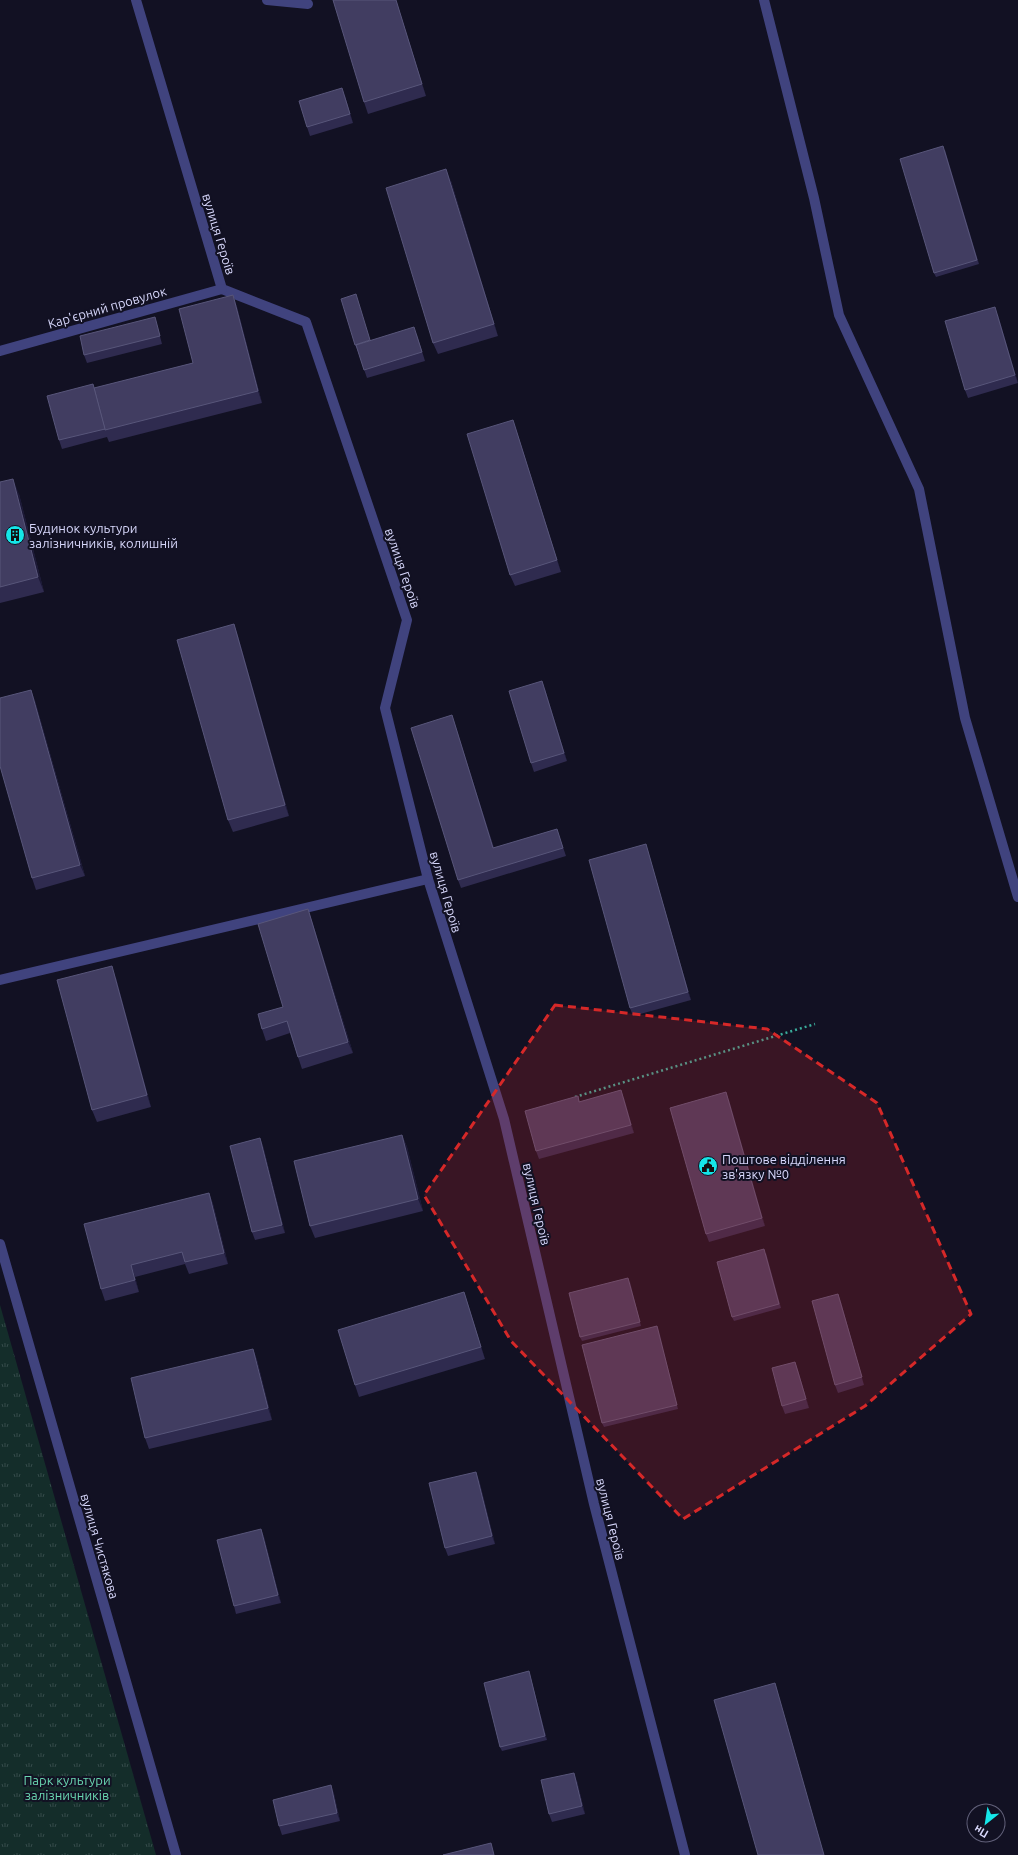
<svg xmlns="http://www.w3.org/2000/svg" width="1018" height="1855" viewBox="0 0 1018 1855" font-family="Ubuntu,sans-serif">
  <style>
    .park { fill: url(#park-tufts) }
    .lines { fill: none; stroke-linecap: round; stroke-linejoin: round }
    .path { stroke: #3aac9b; stroke-width: 2.5; stroke-dasharray: 2 3; stroke-linecap: butt }
    .minor { stroke: #40437e; stroke-width: 10 }
    .wall { fill: #2f2b4f }
    .shaded-wall { fill: #1c1936 }
    .building { fill: #413d61; stroke: #58567a }
    .marked { fill: #d62828; fill-opacity: 0.2; stroke: #d62828; stroke-width: 3; stroke-dasharray: 8 5; stroke-linejoin: round }
    .labels { text-anchor: middle; stroke-width: 4; stroke-linejoin: round; paint-order: stroke }
    .street-label { font-size: 13px; fill: #d7d7fb; stroke: #121123 }
    .poi-label { font-size: 13px; fill: #d7d7fb; stroke: #121123; text-anchor: start }
    .park-label { font-size: 13px; fill: #69d5b0; stroke: #121123 }
  </style>
  <defs>
    <pattern id="park-tufts" width="24" height="20" patternUnits="userSpaceOnUse"><rect width="24" height="20" fill="#142d2a"/><path d="M3 7l-1-3M5 7V3M7 7l1-3M15 17l-1-3M17 17v-4M19 17l1-3" fill="none" stroke="#354b4a"/></pattern>
  </defs>
  <rect width="100%" height="100%" fill="#121123"/>
  <path class="park" d="M0 1305 156 1855H0Z"/>
  <g class="lines">
    <path class="path" d="M575 1097 815 1024"/>
    <g class="minor">
      <path d="M136 0 222 289 306 322 407 620 385 708 428 879 504 1119 594 1504 685 1855"/>
      <path d="M267 0 308 4"/>
      <path d="M764 0 814 198 839 315 919 489 965 718 1018 897"/>
      <path d="M0 351 222 289"/>
      <path d="M0 980 428 879"/>
      <path d="M0 1244 176 1855"/>
    </g>
  </g>
  <g class="wall">
    <path d="M396 0 426 96 368 114 364 102Z"/>
    <path d="M345 96 353 123 310 136 307 127Z"/>
    <path d="M945 150 979 264 936 277 934 273Z"/>
    <path d="M451 181 498 336 438 354 433 343Z"/>
    <path d="M233 295 237 307 262 403 109 442 107 437 62 449 59 440 95 388 193 363Z"/>
    <path d="M998 315 1018 383 968 398 965 390Z"/>
    <path d="M155 317 157 325 162 344 87 363 84 355Z"/>
    <path d="M417 335 425 361 367 378 357 349 355 345 371 340Z"/>
    <path d="M513 420 517 432 561 572 515 586 510 575Z"/>
    <path d="M0 482 19 494 44 592 0 603Z"/>
    <path d="M234 624 238 636 289 816 233 832 228 820Z"/>
    <path d="M545 689 567 761 534 772 531 763Z"/>
    <path d="M31 690 35 701 85 876 36 890 32 878Z"/>
    <path d="M452 715 494 848 557 829 566 856 461 888 458 880Z"/>
    <path d="M646 844 648 852 691 1000 633 1016 630 1008Z"/>
    <path d="M308 909 312 921 353 1053 302 1069 290 1033 266 1041 262 1029 283 1007Z"/>
    <path d="M116 978 151 1107 97 1122 92 1110Z"/>
    <path d="M578 1096 580 1102 624 1098 634 1133 539 1159 536 1151Z"/>
    <path d="M729 1100 765 1226 709 1242 706 1234Z"/>
    <path d="M402 1135 407 1147 423 1211 315 1238 310 1226Z"/>
    <path d="M260 1138 263 1146 285 1233 255 1240 252 1232Z"/>
    <path d="M209 1193 213 1204 228 1264 189 1274 185 1264 135 1277 139 1292 105 1301 101 1289Z"/>
    <path d="M766 1253 781 1308 734 1321 732 1317Z"/>
    <path d="M630 1282 641 1326 582 1341 580 1337Z"/>
    <path d="M464 1292 468 1304 485 1359 359 1397 355 1385Z"/>
    <path d="M838 1294 841 1302 864 1385 838 1393 835 1385Z"/>
    <path d="M657 1326 678 1409 604 1427 602 1423Z"/>
    <path d="M253 1349 257 1360 272 1420 149 1449 145 1438Z"/>
    <path d="M795 1362 798 1370 809 1408 785 1414 782 1406Z"/>
    <path d="M479 1480 495 1544 448 1556 445 1548Z"/>
    <path d="M261 1529 264 1537 281 1603 236 1614 234 1606Z"/>
    <path d="M530 1675 547 1740 502 1751 500 1747Z"/>
    <path d="M577 1781 585 1814 552 1822 549 1814Z"/>
    <path d="M331 1785 334 1794 340 1821 282 1835 279 1826Z"/>
  </g>
  <g class="shaded-wall">
    <path d="M396 0 426 96 422 84Z"/>
    <path d="M342 88 345 96 353 123 350 114Z"/>
    <path d="M446 169 451 181 498 336 494 324Z"/>
    <path d="M233 295 237 307 262 403 258 391Z"/>
    <path d="M995 307 998 315 1018 383 1015 375Z"/>
    <path d="M513 420 517 432 561 572 557 560Z"/>
    <path d="M13 479 19 494 44 592 38 577Z"/>
    <path d="M234 624 238 636 289 816 285 805Z"/>
    <path d="M542 681 545 689 567 761 564 753Z"/>
    <path d="M31 690 35 701 85 876 80 865Z"/>
    <path d="M452 715 455 723 496 856 493 848Z"/>
    <path d="M646 844 648 852 691 1000 688 992Z"/>
    <path d="M308 909 312 921 353 1053 348 1042Z"/>
    <path d="M112 966 116 978 151 1107 147 1095Z"/>
    <path d="M621 1090 624 1098 634 1133 631 1125Z"/>
    <path d="M726 1092 729 1100 765 1226 762 1218Z"/>
    <path d="M402 1135 407 1147 423 1211 418 1199Z"/>
    <path d="M260 1138 263 1146 285 1233 282 1225Z"/>
    <path d="M209 1193 213 1204 228 1264 224 1253Z"/>
    <path d="M131 1265 135 1277 139 1292 135 1280Z"/>
    <path d="M628 1278 630 1282 641 1326 640 1322Z"/>
    <path d="M464 1292 468 1304 485 1359 481 1347Z"/>
    <path d="M838 1294 841 1302 864 1385 862 1377Z"/>
    <path d="M657 1326 659 1330 678 1409 677 1405Z"/>
    <path d="M253 1349 257 1360 272 1420 268 1408Z"/>
    <path d="M795 1362 798 1370 809 1408 806 1399Z"/>
    <path d="M476 1472 479 1480 495 1544 492 1536Z"/>
    <path d="M261 1529 264 1537 281 1603 278 1595Z"/>
    <path d="M529 1671 530 1675 547 1740 545 1736Z"/>
    <path d="M574 1773 577 1781 585 1814 582 1806Z"/>
    <path d="M331 1785 334 1794 340 1821 337 1813Z"/>
  </g>
  <g class="building">
    <path d="M333 0H396L422 84 364 102Z"/>
    <path d="M342 88 350 114 307 127 299 101Z"/>
    <path d="M943 146 977 260 934 273 900 159Z"/>
    <path d="M446 169 494 324 433 343 386 188Z"/>
    <path d="M356 294 370 340 355 345 341 299Z"/>
    <path d="M233 295 258 391 105 430 94 388 193 363 179 309Z"/>
    <path d="M995 307 1015 375 965 390 945 321Z"/>
    <path d="M155 317 160 336 84 355 80 336Z"/>
    <path d="M414 327 422 352 364 370 356 345Z"/>
    <path d="M93 384 105 429 59 440 47 396Z"/>
    <path d="M513 420 557 560 510 575 467 434Z"/>
    <path d="M13 479 38 577 0 587V482Z"/>
    <path d="M234 624 285 805 228 820 177 640Z"/>
    <path d="M542 681 564 753 531 763 509 691Z"/>
    <path d="M31 690 80 865 32 878 0 766V698Z"/>
    <path d="M452 715 493 848 557 829 563 848 458 880 411 728Z"/>
    <path d="M646 844 688 992 630 1008 589 860Z"/>
    <path d="M308 909 348 1042 298 1057 287 1021 262 1029 258 1014 283 1007 258 924Z"/>
    <path d="M112 966 147 1095 92 1110 57 980Z"/>
    <path d="M621 1090 631 1125 536 1151 525 1111 578 1096 579 1102Z"/>
    <path d="M726 1092 762 1218 706 1234 670 1108Z"/>
    <path d="M402 1135 418 1199 310 1226 294 1161Z"/>
    <path d="M260 1138 282 1225 252 1232 230 1146Z"/>
    <path d="M209 1193 224 1253 185 1262 182 1252 131 1265 135 1280 101 1289 84 1224Z"/>
    <path d="M764 1249 779 1304 732 1317 717 1262Z"/>
    <path d="M628 1278 640 1322 580 1337 569 1293Z"/>
    <path d="M464 1292 481 1347 355 1385 338 1330Z"/>
    <path d="M838 1294 862 1377 835 1385 812 1301Z"/>
    <path d="M657 1326 677 1405 602 1423 582 1345Z"/>
    <path d="M253 1349 268 1408 145 1438 131 1378Z"/>
    <path d="M795 1362 806 1399 782 1406 772 1368Z"/>
    <path d="M476 1472 492 1536 445 1548 429 1483Z"/>
    <path d="M261 1529 278 1595 234 1606 217 1540Z"/>
    <path d="M529 1671 545 1736 500 1747 484 1683Z"/>
    <path d="M775 1683 824 1855H758L714 1700Z"/>
    <path d="M574 1773 582 1806 549 1814 541 1780Z"/>
    <path d="M331 1785 337 1813 279 1826 273 1800Z"/>
    <path d="M491 1843 494 1855H443Z"/>
  </g>
  <path class="marked" d="M555 1005 767 1029 877 1103 971 1314 865 1406 683 1519 511 1341 424 1195Z"/>
  <defs>
    <symbol id="building-disc" viewBox="-11 -11 22 22"><circle r="9.5" fill="#15e6e8" stroke="#121123"/><path d="M-4-6H4V6H1V3H-1V6H-4ZM-2.5-4.3h1.7v1.8h-1.7ZM.8-4.3h1.7v1.8H.8ZM-2.5-1h1.7V.8h-1.7ZM.8-1h1.7V.8H.8Z" fill="#111"/></symbol>
    <symbol id="civic-disc" viewBox="-11 -11 22 22"><circle r="9.5" fill="#15e6e8" stroke="#121123"/><path d="M-.6-6.5H3V-4.5H.6V-3L4-1V1h2V6H-6V1h2V-1L-.6-3ZM-1.2 2.5V6h2.4V2.5Z" fill="#111"/></symbol>
  </defs>
  <g fill-rule="evenodd">
    <use href="#building-disc" x="4" y="524" width="22" height="22"/>
    <use href="#civic-disc" x="697" y="1155" width="22" height="22"/>
  </g>
  <g class="labels">
    <g class="street-label">
      <text transform="translate(219 234) rotate(73)" y="5">вулиця Героїв</text>
      <text transform="translate(107 307) rotate(-16)" y="5">Кар'єрний провулок</text>
      <text transform="translate(403 568) rotate(71)" y="5">вулиця Героїв</text>
      <text transform="translate(446 892) rotate(74)" y="5">вулиця Героїв</text>
      <text transform="translate(537 1204) rotate(77)" y="5">вулиця Героїв</text>
      <text transform="translate(611 1519) rotate(76)" y="5">вулиця Героїв</text>
      <text transform="translate(100 1546) rotate(74)" y="5">вулиця Чистякова</text>
    </g>
    <g class="poi-label">
      <text x="29" y="533">Будинок культури<tspan x="29" dy="15">залізничників, колишній</tspan></text>
      <text x="722" y="1164">Поштове відділення<tspan x="722" dy="15">зв'язку №0</tspan></text>
    </g>
    <g class="park-label">
      <text x="67" y="1785">Парк культури<tspan x="67" dy="15">залізничників</tspan></text>
    </g>
  </g>
  <g transform="translate(986 1823) rotate(210)"><circle r="19" fill="#121123" stroke="#616079"/>
  <path d="M0-3L7 15L0 10L-7 15Z" fill="#15e6e8"/>
  <text y="-6" font-size="11" font-weight="bold" text-anchor="middle" fill="#d7d7fb">Пн</text>
  </g>
</svg>
